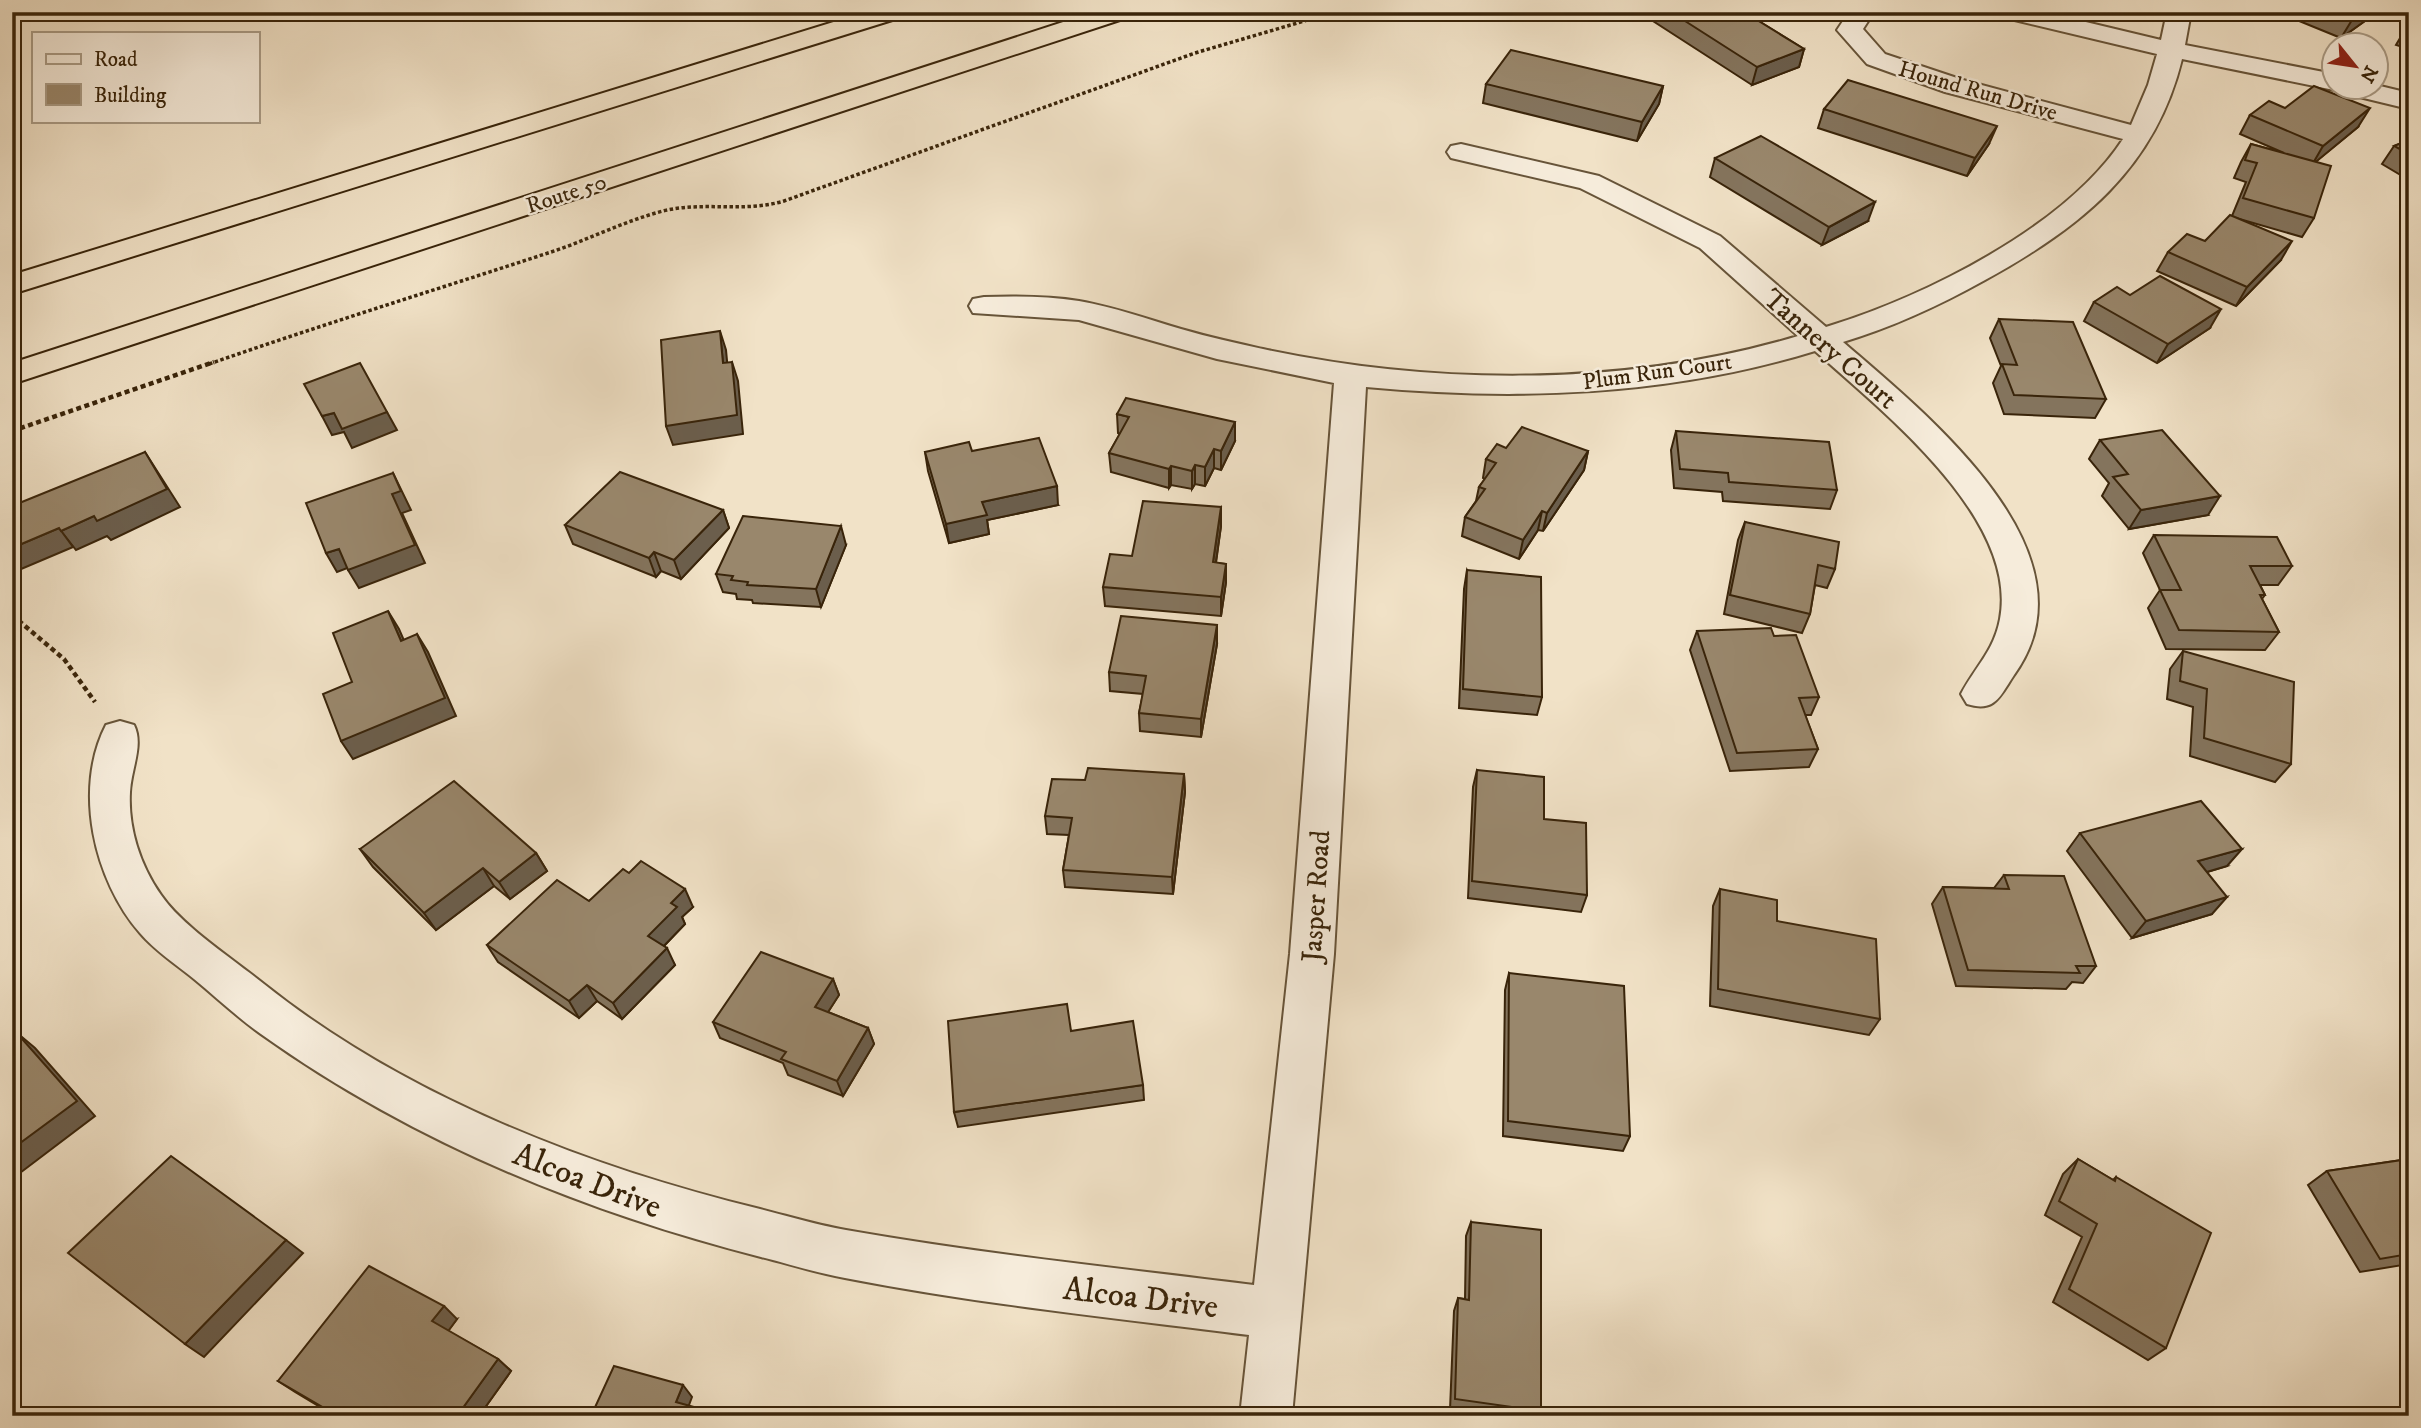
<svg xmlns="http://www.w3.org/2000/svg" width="2421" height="1428" viewBox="0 0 2421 1428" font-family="'IM FELL DW Pica',serif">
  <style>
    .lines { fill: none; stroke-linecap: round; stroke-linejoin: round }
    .street-casing { stroke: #675439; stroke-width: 4 }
    .highway-casing { stroke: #39240a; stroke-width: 4 }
    .path-far1 { stroke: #39240a; stroke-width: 3.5; stroke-dasharray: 3.5 2.5; stroke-linecap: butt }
    .path { stroke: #39240a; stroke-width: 4.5; stroke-dasharray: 5 3.5; stroke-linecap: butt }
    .street { fill: #f6ecdb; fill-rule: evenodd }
    .highway { fill: #f1e2c7; fill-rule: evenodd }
    .wall { fill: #84745d; stroke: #39240a; stroke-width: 2 }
    .shaded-wall { fill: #6b5e4c; stroke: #39240a; stroke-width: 2 }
    .building { fill: #99876c; stroke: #39240a; stroke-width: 2 }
    .labels { text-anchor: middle; stroke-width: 5; stroke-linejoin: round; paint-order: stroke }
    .far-street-label { font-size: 23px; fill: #39240a; stroke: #f6ecdb }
    .street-label { font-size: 28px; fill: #39240a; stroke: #f6ecdb }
    .near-street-label { font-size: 33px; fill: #39240a; stroke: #f6ecdb }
  </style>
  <rect width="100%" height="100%" fill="#f1e2c7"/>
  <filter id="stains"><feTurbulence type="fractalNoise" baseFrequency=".00286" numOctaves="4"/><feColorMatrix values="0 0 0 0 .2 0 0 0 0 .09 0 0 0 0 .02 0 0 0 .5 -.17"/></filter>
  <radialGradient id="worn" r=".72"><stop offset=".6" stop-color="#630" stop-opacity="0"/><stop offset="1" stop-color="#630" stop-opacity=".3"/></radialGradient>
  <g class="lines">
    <defs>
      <path id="street" d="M1849 12H1874L1863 29 1885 54 1963 80 2131 125 2148 85 2157 54 2002 17 1999 12H2044L2161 40 2167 12H2191L2185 45 2334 74V88H2376V85L2409 93V109L2347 94 2343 88 2334 90 2182 59C2155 169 2080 228 1985 280 1940 305 1893 327 1843 342 1925 413 2102 553 2014 675 2000 696 1995 713 1967 704L1961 694C1975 667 1994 651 2000 619 2019 518 1881 410 1815 351 1669 396 1517 401 1366 387L1334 954 1292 1416H1240L1249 1335C1114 1318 978 1304 845 1278 817 1273 789 1264 761 1257 584 1212 411 1141 261 1034 238 1018 216 997 194 979 177 965 155 951 140 933 94 880 73 789 106 725L120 721 134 725C144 745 131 769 130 792 128 828 140 865 161 895 182 926 233 959 264 984 404 1096 587 1167 760 1209 788 1216 817 1225 846 1230 982 1254 1118 1268 1254 1285L1290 954 1334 383 1217 359 1079 320 973 313 969 306 973 299 984 297C1016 296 1048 296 1079 301 1114 307 1147 319 1181 329 1208 337 1236 343 1263 349 1436 386 1627 387 1798 336L1700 248 1580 188 1451 158 1447 152 1451 146 1461 144 1599 176 1720 236 1826 327C1924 297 2066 227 2123 139L1945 92 1867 64 1837 30Z"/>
      <g id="highway">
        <path d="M866 12H905L902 17 12 294V275Z"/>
        <path d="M1094 12H1132L1129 17 12 384V363Z"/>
      </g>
    </defs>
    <use href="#street" class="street-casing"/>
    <use href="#highway" class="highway-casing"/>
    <path class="path-far1" d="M209 364C321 325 435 290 548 253 586 241 624 221 663 211 703 201 744 213 784 201L1195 53 1335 12"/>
    <g class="path">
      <path d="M12 431 214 362"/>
      <path d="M12 615 64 659 95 702"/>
    </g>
    <use href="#street" class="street"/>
    <use href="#highway" class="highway"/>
  </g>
  <g class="wall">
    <path d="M1639 12H1744L1804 49 1799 67 1752 85Z"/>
    <path d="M2277 12H2372L2369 18 2341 38Z"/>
    <path d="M2409 23V49L2396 45Z"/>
    <path d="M1486 84 1663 86 1659 104 1637 141 1483 103Z"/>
    <path d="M2285 108 2358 127 2315 162 2314 218 2302 237 2236 218 2281 260 2236 306 2157 271 2168 252 2205 241 2232 216 2246 182 2234 178 2241 162 2251 144 2284 153 2240 134 2250 115Z"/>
    <path d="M1824 109 1989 144 1967 176 1818 128Z"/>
    <path d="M2409 140V180L2382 164 2394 146Z"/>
    <path d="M1715 158 1868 221 1822 245 1710 177Z"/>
    <path d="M2130 295 2210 328 2157 363 2084 321 2094 302Z"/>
    <path d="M1999 319 2106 399 2095 418 2004 414 1993 383 2001 366 1990 338Z"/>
    <path d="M1117 414 1235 441 1221 470 1214 468 1205 486 1195 484 1192 489 1171 485 1169 488 1111 472 1109 453 1120 434 1118 433Z"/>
    <path d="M1676 431 1837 490 1830 509 1723 501 1722 492 1674 488 1671 450Z"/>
    <path d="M2100 440 2208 515 2129 529 2102 496 2109 483 2089 459Z"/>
    <path d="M1506 448 1588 451 1584 470 1543 531 1538 530 1519 559 1462 536 1465 517 1476 501 1479 487 1485 479 1483 478 1486 459Z"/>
    <path d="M972 451 1058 505 987 520 989 534 949 543 928 471 925 452Z"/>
    <path d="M1221 507V526L1216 563 1226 564V582L1221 616 1105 606 1103 587 1132 556Z"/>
    <path d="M723 510 729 528 681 579 661 571 656 577 573 544 565 525Z"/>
    <path d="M1745 522 1835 569 1827 588 1815 585 1810 614 1802 633 1724 614 1738 540Z"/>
    <path d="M2154 535 2292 566 2278 585H2260L2265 595 2262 599 2279 632 2265 650 2166 649 2148 608 2160 590 2143 553Z"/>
    <path d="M846 545 821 607 753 603 752 600 737 599 736 594 723 592 716 574Z"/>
    <path d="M1467 570 1542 697 1537 715 1459 708 1464 589Z"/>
    <path d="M1697 631 1774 636 1819 697 1811 715H1805L1818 749 1809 767 1730 771 1690 650Z"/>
    <path d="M1217 644 1201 737 1140 731 1139 713 1143 694 1110 691 1109 672Z"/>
    <path d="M2183 651 2291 764 2275 782 2190 756 2193 707 2167 699 2170 669Z"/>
    <path d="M1477 770 1544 819 1587 895 1581 912 1468 898 1473 787Z"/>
    <path d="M1184 774 1185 792 1173 894 1065 887 1063 870 1069 835 1047 834 1045 816 1085 780Z"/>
    <path d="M2080 833 2227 866 2207 872 2212 914 2132 938 2067 851Z"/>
    <path d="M360 849 536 853 547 871 510 899 494 886 436 930 373 867Z"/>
    <path d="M629 873 693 907 682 917 685 924 664 946 675 965 622 1019 597 1001 579 1018 498 962 487 945 589 901Z"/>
    <path d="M2004 875 2096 966 2083 983 2072 982 2066 989 1956 986 1932 904 1943 887 1994 888Z"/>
    <path d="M1720 889 1777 921 1880 1019 1869 1035 1710 1006 1713 906Z"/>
    <path d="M1509 973 1630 1136 1623 1151 1503 1136 1505 990Z"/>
    <path d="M833 979 839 995 828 1012 868 1028 874 1044 843 1096 788 1075 783 1063 720 1038 713 1022Z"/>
    <path d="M1143 1085 1144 1100 958 1127 954 1112Z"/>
    <path d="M2078 1159 2113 1180 2116 1177 2166 1348 2148 1360 2053 1302 2082 1237 2045 1215 2063 1174Z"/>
    <path d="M2409 1159V1264L2360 1272 2308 1185 2327 1171Z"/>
    <path d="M1471 1222 1541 1411 1538 1416H1488L1450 1410 1454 1311 1458 1298 1465 1299 1466 1236Z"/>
    <path d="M457 1319 448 1331 498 1359 511 1371 479 1416H335L295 1392 278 1381Z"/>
  </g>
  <g class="shaded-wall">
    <path d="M2362 12H2372L2369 18 2341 38 2352 20Z"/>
    <path d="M1804 49 1799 67 1752 85 1757 67Z"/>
    <path d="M1663 86 1659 104 1637 141 1642 122Z"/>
    <path d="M2370 108 2358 127 2312 165 2323 146Z"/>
    <path d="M1997 126 1989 144 1967 176 1975 158Z"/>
    <path d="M1875 202 1868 221 1822 245 1829 227Z"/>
    <path d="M2292 241 2281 260 2236 306 2247 287Z"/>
    <path d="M2221 309 2210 328 2157 363 2168 344Z"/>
    <path d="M720 331 726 350 729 382 723 363Z"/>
    <path d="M732 362 738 381 743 434 673 445 666 426Z"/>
    <path d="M387 412 397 430 352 448 344 432 332 435 322 416 334 413Z"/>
    <path d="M1235 422V441L1221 470V451Z"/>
    <path d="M1214 449V468L1205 486V467Z"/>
    <path d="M1588 451 1584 470 1543 531 1547 513Z"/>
    <path d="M145 452 180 507 111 540 107 536 76 550 61 531 94 516Z"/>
    <path d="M1195 465V484L1192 489V471Z"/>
    <path d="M1171 466V485L1169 488V469Z"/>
    <path d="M393 473 411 510 402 513 425 563 359 588 348 570Z"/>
    <path d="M1057 486 1058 505 987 520 989 534 949 543 946 524 982 502Z"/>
    <path d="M2220 496 2208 515 2129 529 2141 510Z"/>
    <path d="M1221 507V526L1213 581V562Z"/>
    <path d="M723 510 729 528 681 579 674 560Z"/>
    <path d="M1542 511 1538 530 1519 559 1523 540Z"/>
    <path d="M841 526 846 545 821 607 816 589Z"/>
    <path d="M59 528 73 547 14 572 12 570V548Z"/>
    <path d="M339 549 350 567 337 572 326 553Z"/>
    <path d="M654 552 661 571 656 577 649 558Z"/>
    <path d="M1226 564V582L1221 616V597Z"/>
    <path d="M388 611 399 629 412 659 401 641Z"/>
    <path d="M1217 625V644L1201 737V719Z"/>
    <path d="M417 634 428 652 456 716 353 759 341 741Z"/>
    <path d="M1184 774 1185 792 1173 894 1172 877Z"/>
    <path d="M2242 849 2227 866 2183 879 2198 861Z"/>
    <path d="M536 853 547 871 510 899 499 882Z"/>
    <path d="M483 868 494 886 436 930 424 913Z"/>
    <path d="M685 889 693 907 682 917 685 924 657 953 648 936 671 903Z"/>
    <path d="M2227 897 2212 914 2132 938 2146 921Z"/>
    <path d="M667 948 675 965 622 1019 613 1003Z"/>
    <path d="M833 979 839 995 821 1023 815 1007Z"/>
    <path d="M587 985 597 1001 579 1018 569 1001Z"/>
    <path d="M868 1028 874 1044 843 1096 837 1081Z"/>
    <path d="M16 1032 35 1048 95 1116 12 1179Z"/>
    <path d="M286 1240 303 1253 204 1357 185 1344Z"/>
    <path d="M444 1306 457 1319 446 1334 432 1321Z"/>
    <path d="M498 1359 511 1371 479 1416H457Z"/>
    <path d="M683 1385 692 1397 686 1413 676 1402Z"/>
  </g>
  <g class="building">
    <path d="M1671 12H1744L1804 49 1757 67Z"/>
    <path d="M2333 12H2362L2352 20Z"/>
    <path d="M1511 50 1663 86 1642 122 1486 84Z"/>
    <path d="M1848 80 1997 126 1975 158 1824 109Z"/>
    <path d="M2314 86 2370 108 2323 146 2250 115 2269 101 2285 108Z"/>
    <path d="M1761 136 1875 202 1829 227 1715 158Z"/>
    <path d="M2409 140V154L2394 146Z"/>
    <path d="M2251 144 2331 166 2314 218 2243 198 2257 163 2245 160Z"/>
    <path d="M2230 215 2292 241 2247 287 2168 252 2187 234 2205 241Z"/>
    <path d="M2160 276 2221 309 2168 344 2094 302 2117 287 2130 295Z"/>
    <path d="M1999 319 2073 322 2106 399 2014 395 2002 364 2017 365Z"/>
    <path d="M720 331 723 363 732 362 737 415 666 426 661 340Z"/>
    <path d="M360 363 387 412 342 429 334 413 322 416 304 384Z"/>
    <path d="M1126 398 1235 422 1221 451 1214 449 1205 467 1195 465 1192 471 1171 466 1169 469 1109 453 1129 417 1117 414Z"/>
    <path d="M1522 427 1588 451 1547 513 1542 511 1523 540 1465 517 1485 489 1479 487 1496 463 1486 459 1497 444 1506 448Z"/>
    <path d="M2162 430 2220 496 2141 510 2113 477 2128 474 2100 440Z"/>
    <path d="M1676 431 1829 442 1837 490 1729 482 1728 473 1680 469Z"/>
    <path d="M1039 438 1057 486 982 502 987 515 946 524 925 452 969 442 972 451Z"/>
    <path d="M145 452 167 489 97 521 94 516 61 531 59 528 12 548V506Z"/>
    <path d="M620 472 723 510 674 560 654 552 649 558 565 525Z"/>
    <path d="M393 473 401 491 392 494 415 545 348 570 339 549 326 553 306 503Z"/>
    <path d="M1143 501 1221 507 1213 562 1226 564 1221 597 1103 587 1110 554 1132 556Z"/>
    <path d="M743 516 841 526 816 589 747 585 748 582 731 580 733 576 716 574Z"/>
    <path d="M1745 522 1839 542 1835 569 1818 565 1810 614 1730 595Z"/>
    <path d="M2154 535 2277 537 2292 566H2250L2265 595H2260L2279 632 2179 630 2160 590H2181Z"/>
    <path d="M1467 570 1541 577 1542 697 1463 689Z"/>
    <path d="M388 611 401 641 417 634 445 698 341 741 323 694 352 682 333 633Z"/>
    <path d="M1121 616 1217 625 1201 719 1139 713 1146 676 1109 672Z"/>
    <path d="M1771 628 1774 636 1796 635 1819 697 1799 698 1818 749 1737 753 1697 631Z"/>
    <path d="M2183 651 2294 682 2291 764 2204 738 2207 689 2180 681Z"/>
    <path d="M1088 768 1184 774 1172 877 1063 870 1072 818 1045 816 1052 779 1085 780Z"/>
    <path d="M1477 770 1544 777V819L1586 823 1587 895 1472 881Z"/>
    <path d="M454 781 536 853 499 882 483 868 424 913 360 849Z"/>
    <path d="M2201 801 2242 849 2198 861 2227 897 2146 921 2080 833Z"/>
    <path d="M641 861 685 889 671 903 677 907 648 936 667 948 613 1003 587 985 569 1001 487 945 557 880 589 901 623 869 629 873Z"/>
    <path d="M2004 875 2064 876 2096 966H2076L2080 973 1968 970 1943 887 2009 889Z"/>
    <path d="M1720 889 1777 900V921L1876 939 1880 1019 1718 989Z"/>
    <path d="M761 952 833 979 815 1007 868 1028 837 1081 781 1059 786 1052 713 1022Z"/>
    <path d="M1509 973 1624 986 1630 1136 1508 1121Z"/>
    <path d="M1067 1004 1071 1031 1133 1021 1143 1085 954 1112 948 1021Z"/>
    <path d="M16 1032 77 1101 12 1149V1035Z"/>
    <path d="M171 1156 286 1240 185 1344 68 1253Z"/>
    <path d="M2078 1159 2115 1181 2116 1177 2211 1233 2166 1348 2069 1289 2097 1224 2059 1201Z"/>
    <path d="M2409 1159V1254L2380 1259 2327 1171Z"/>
    <path d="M1471 1222 1541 1230V1411L1455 1399 1458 1298 1469 1300Z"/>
    <path d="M369 1266 444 1306 432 1321 498 1359 457 1416H338L278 1381Z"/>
    <path d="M614 1366 683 1385 676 1402 726 1416H591Z"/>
  </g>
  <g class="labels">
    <g class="far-street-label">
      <text transform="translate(1978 90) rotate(16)" y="8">Hound Run Drive</text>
      <text transform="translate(566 193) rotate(-18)" y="8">Route 50</text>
      <text transform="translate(1657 371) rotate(-8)" y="8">Plum Run Court</text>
    </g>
    <g class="street-label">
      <text transform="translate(1831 348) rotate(41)" y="10">Tannery Court</text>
      <text transform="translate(1315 896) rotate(-86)" y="10">Jasper Road</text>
    </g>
    <g class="near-street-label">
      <text transform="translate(588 1179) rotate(21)" y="12">Alcoa Drive</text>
      <text transform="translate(1141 1296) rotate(7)" y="12">Alcoa Drive</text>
    </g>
  </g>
  <rect width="2421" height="1428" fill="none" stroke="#f1e2c7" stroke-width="42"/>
  <rect x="14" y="14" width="2393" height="1400" fill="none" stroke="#39240a" stroke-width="3.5"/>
  <rect x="21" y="21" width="2379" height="1386" fill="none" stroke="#39240a" stroke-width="2"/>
  <rect x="32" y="32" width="228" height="91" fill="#f6ecdb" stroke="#aa9c87" stroke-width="2"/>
  <rect x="46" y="54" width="35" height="10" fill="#f6ecdb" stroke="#aa9c87" stroke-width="2"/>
  <text x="94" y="66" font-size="21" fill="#39240a">Road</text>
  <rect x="46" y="84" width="35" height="21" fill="#99876c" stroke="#aa9c87" stroke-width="2"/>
  <text x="94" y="102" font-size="21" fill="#39240a">Building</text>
  <g transform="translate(2355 66) rotate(120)"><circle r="33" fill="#f6ecdb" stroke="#aa9c87" stroke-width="2"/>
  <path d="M0-5L12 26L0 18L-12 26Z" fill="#8f2418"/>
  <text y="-10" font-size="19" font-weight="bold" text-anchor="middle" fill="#39240a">N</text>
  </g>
  <rect width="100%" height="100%" filter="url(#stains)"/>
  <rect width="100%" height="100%" fill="url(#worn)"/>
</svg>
